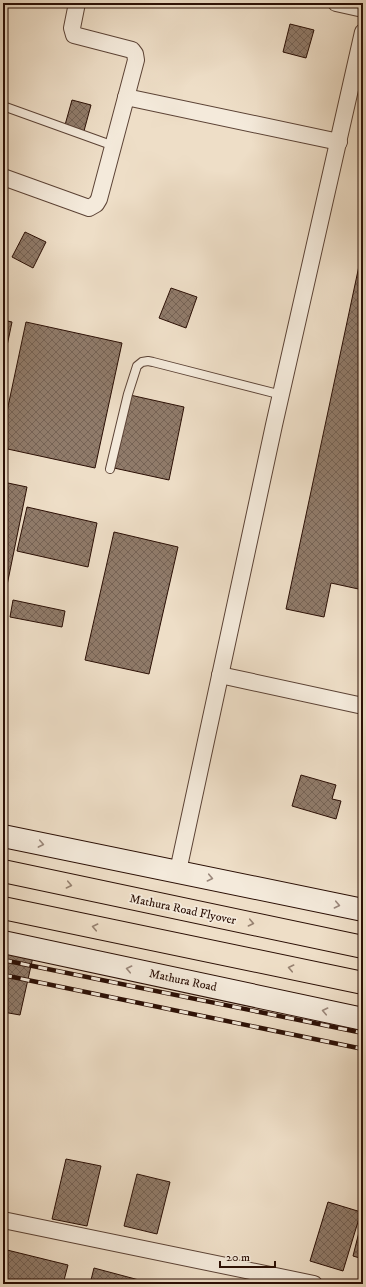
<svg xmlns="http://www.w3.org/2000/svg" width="366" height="1287" viewBox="0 0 366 1287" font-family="'IM FELL DW Pica',serif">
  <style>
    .building { fill: url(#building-cross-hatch); stroke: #2b0f05 }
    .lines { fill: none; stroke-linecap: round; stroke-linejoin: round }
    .lane-casing { stroke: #5c4336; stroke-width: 10 }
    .street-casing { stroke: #5c4336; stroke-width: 18 }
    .secondary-casing { stroke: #2b0f05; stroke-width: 24 }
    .highway-casing { stroke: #2b0f05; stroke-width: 24 }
    .lane { stroke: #f4eadb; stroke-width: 8 }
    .street { stroke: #f4eadb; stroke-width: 16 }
    .secondary { stroke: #f4eadb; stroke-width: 22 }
    .highway { stroke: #eedec7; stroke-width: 22 }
    .rail-casing { stroke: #2b0f05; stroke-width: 4.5 }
    .rail { stroke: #f4eadb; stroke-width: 3; stroke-dasharray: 9; stroke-linecap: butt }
    .oneway { stroke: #9a877b }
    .oneway2 { stroke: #968170 }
    .labels { text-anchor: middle; stroke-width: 3.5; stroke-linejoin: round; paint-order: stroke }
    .street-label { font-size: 12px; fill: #2b0f05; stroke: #f4eadb }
  </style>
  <defs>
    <pattern id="building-cross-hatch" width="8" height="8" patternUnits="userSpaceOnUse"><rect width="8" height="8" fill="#907b6a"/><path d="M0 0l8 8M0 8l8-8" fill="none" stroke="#766355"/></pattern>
  </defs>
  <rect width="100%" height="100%" fill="#eedec7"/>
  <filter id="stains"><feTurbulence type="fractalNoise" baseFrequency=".005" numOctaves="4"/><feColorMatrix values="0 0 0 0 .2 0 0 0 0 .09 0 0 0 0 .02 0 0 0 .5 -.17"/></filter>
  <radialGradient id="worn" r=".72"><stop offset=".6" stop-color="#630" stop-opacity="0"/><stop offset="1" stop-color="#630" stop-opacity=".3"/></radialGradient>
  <g class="building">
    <path d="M290 24 314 30 306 58 283 52Z"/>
    <path d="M72 100 91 105 84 131 65 125Z"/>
    <path d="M25 232 46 242 33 268 12 257Z"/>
    <path d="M363 247V590L331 583 324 617 286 609Z"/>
    <path d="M171 288 197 297 186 328 159 318Z"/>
    <path d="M3 320 12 322 3 365Z"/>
    <path d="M26 322 122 343 95 468 3 448V430Z"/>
    <path d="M130 395 184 407 169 480 114 468Z"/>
    <path d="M3 482 27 487 3 605Z"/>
    <path d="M27 507 97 523 88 567 17 551Z"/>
    <path d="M114 532 178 547 149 674 85 660Z"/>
    <path d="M13 600 65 611 62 627 10 617Z"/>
    <path d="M363 614V627L360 626Z"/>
    <path d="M301 775 336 785 332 799 341 801 336 819 292 806Z"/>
    <path d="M3 932 37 939 20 1015 3 1012Z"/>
    <path d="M66 1159 101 1166 87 1226 52 1219Z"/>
    <path d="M137 1174 170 1182 157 1234 124 1226Z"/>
    <path d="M328 1202 361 1212 343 1271 310 1261Z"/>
    <path d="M362 1220 363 1221V1259L353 1256Z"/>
    <path d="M3 1249 68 1265 63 1284H3Z"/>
    <path d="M94 1268 154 1284H90Z"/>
  </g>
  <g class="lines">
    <defs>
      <g id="lane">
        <path d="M3 106 114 146"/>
        <path d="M110 469 128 394 137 366 142 362 148 361 153 362 282 395"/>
      </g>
      <g id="street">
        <path d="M336 3 363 9"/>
        <path d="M126 97 339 142"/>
        <path d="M3 177 89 208 96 204 99 199 136 60 135 54 132 50 74 35 72 28 77 3"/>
        <path d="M220 675 363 706"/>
        <path d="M178 871 274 425 363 32"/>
        <path d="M3 1220 314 1284"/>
      </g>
      <g id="secondary">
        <path d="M3 836 363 910"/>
        <path d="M3 942 363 1019"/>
      </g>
      <g id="highway">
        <path d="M3 871 363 947"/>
        <path d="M3 908 363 983"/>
      </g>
    </defs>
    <use href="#lane" class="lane-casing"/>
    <use href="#street" class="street-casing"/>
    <use href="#secondary" class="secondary-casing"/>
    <use href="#highway" class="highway-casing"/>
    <use href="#lane" class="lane"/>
    <use href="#street" class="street"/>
    <use href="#secondary" class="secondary"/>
    <use href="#highway" class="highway"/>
    <defs>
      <g id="rail">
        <path d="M3 960 363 1033"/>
        <path d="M3 975 363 1049"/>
      </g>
    </defs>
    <use href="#rail" class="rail-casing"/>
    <use href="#rail" class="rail"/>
  </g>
  <defs><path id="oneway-chevron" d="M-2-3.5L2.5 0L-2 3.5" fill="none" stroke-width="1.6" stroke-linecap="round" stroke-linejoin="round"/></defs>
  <g class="oneway">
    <use href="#oneway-chevron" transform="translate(41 844) rotate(11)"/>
    <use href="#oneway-chevron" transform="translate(210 878) rotate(12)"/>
    <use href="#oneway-chevron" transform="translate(337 905) rotate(12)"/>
    <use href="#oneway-chevron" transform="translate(129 969) rotate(-168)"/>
    <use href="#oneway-chevron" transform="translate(325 1011) rotate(-168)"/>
  </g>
  <g class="oneway2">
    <use href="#oneway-chevron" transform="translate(69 885) rotate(12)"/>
    <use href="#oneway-chevron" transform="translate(251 923) rotate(12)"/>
    <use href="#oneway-chevron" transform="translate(95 927) rotate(-168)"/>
    <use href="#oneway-chevron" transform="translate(291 968) rotate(-168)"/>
  </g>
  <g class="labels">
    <g class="street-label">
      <text transform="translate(183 909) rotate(12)" y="4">Mathura Road Flyover</text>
      <text transform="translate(183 980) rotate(12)" y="4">Mathura Road</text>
    </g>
  </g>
  <rect width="366" height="1287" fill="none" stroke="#eedec7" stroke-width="16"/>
  <rect x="4" y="4" width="358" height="1279" fill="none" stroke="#2b0f05" stroke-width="2"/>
  <rect x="8" y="8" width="350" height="1271" fill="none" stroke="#2b0f05"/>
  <path d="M220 1261v6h55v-6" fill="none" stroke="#2b0f05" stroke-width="2"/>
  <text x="226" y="1261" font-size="12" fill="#2b0f05" stroke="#f4eadb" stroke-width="3" paint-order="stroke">20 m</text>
  <rect width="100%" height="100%" filter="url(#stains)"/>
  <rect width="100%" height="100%" fill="url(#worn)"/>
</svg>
